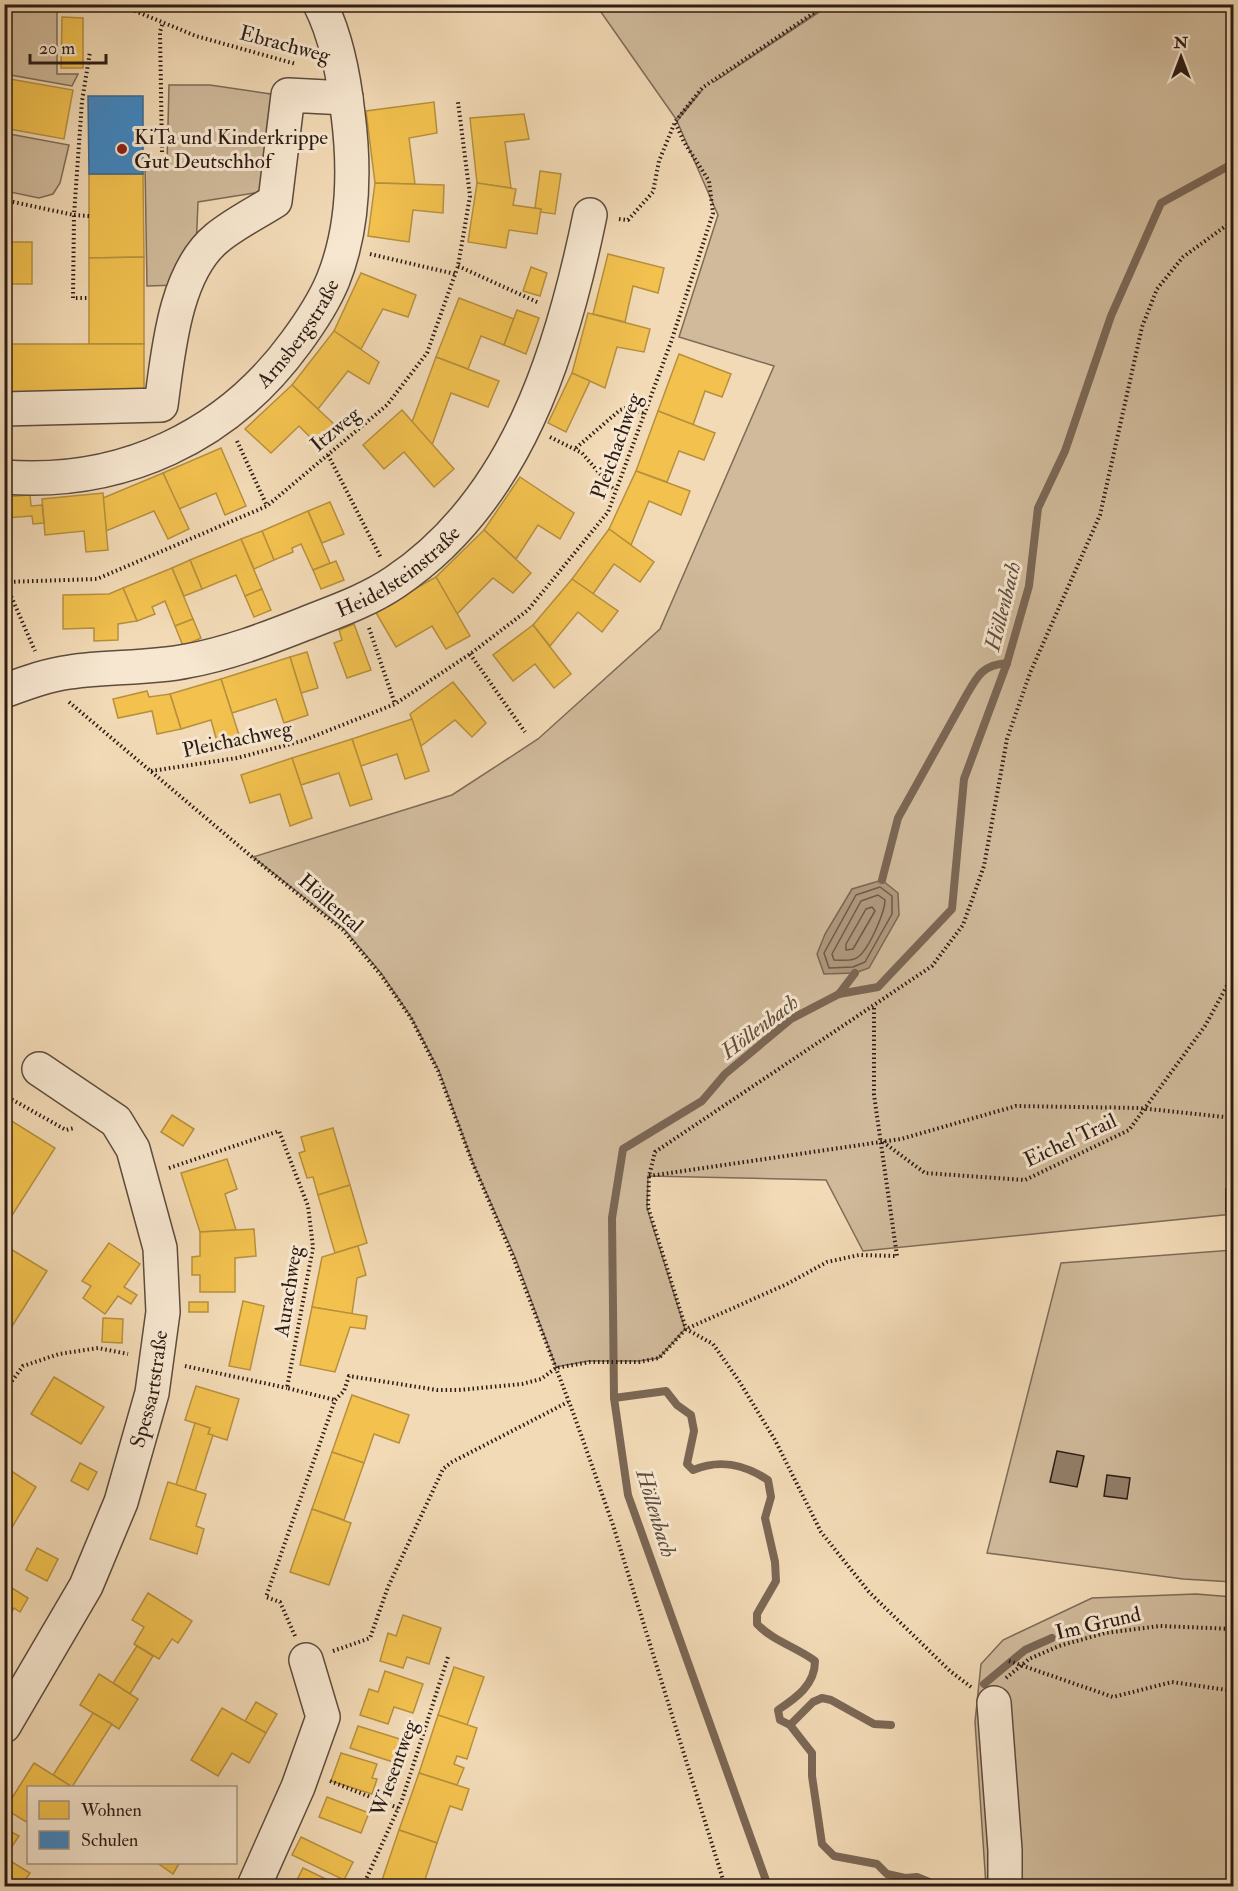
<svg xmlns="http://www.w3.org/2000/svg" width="1238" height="1891" viewBox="0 0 1238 1891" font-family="'IM FELL Double Pica',serif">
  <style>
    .green { fill: #d0ba9b; stroke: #7e6b58; stroke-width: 1.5 }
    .water { fill: #af997f; stroke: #7b6755; stroke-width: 1.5 }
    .homes { fill: #f2c14e; stroke: #b7903d; stroke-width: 1.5 }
    .schools { fill: #3f88c5; stroke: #396890; stroke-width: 1.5 }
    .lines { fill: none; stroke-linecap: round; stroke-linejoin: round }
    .shore { stroke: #6e5a4a; stroke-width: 1.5 }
    .stream { stroke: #7b6755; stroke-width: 8 }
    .building { fill: #937f69; stroke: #2c1c15; stroke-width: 1.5 }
    .minor-casing { stroke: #5e4c3d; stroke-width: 36 }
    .path { stroke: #2c1c15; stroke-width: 4; stroke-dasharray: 1.5 3; stroke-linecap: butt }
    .minor { stroke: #f7e7d0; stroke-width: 33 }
    .poi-dot { fill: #8f2418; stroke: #f7e7d0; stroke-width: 2 }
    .labels { text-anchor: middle; stroke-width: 6; stroke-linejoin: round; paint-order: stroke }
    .street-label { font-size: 21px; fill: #2c1c15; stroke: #f7e7d0 }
    .poi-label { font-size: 21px; fill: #2c1c15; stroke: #f7e7d0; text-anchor: start }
    .water-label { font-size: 22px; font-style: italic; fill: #604e3f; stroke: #f7e7d0 }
  </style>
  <rect width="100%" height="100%" fill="#f2dab6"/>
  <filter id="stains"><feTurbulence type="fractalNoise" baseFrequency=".00333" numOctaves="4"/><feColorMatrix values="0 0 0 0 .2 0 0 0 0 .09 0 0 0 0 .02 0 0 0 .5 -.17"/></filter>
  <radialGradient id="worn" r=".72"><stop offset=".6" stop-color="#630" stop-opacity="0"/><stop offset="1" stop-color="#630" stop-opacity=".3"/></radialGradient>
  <g class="green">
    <path d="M57 5V74H78L72 86 5 74V7Z"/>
    <path d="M596 5H827L714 82 830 5H1233V1214L863 1251 826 1180 648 1176 647 1208 685 1329 659 1358 639 1361H588L556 1367 515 1257 473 1163 439 1071 411 1017 381 973 344 929 253 857 452 795 538 739 660 629 774 366 679 337 718 215 677 121 703 89 676 119Z"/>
    <path d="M169 85H210L277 95 260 192 198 202 196 250 178 285 147 286 145 165H167Z"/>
    <path d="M4 133 69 145 60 183 53 194 39 198 5 191Z"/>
    <path d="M1233 1250V1582L1183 1579 987 1553 1061 1263Z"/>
    <path d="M1196 1594 1233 1597V1886H986L975 1722 981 1664 1003 1640 1092 1598Z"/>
  </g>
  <path class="water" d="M882 880 898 893 899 915 869 968 855 973 824 974 817 954 825 934 852 889Z"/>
  <g class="homes">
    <path d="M62 17 83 18V68H61Z"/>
    <path d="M4 78 73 90 64 139 4 128Z"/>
    <path d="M434 102 437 133 409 138 415 184 375 183 366 111Z"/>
    <path d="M524 114 529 139 505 142 511 188 477 183 470 118Z"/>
    <path d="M540 171 561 174 555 214 540 212 541 209 535 208Z"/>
    <path d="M89 174H143L144 257 89 258Z"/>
    <path d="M375 183 444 185 443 213 413 210 409 242 368 236Z"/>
    <path d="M477 183 516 189 513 205 541 209 537 234 509 230 506 248 468 242Z"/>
    <rect x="4" y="242" width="28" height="42"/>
    <path d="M608 254 664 268 658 293 633 286 625 322 593 314Z"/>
    <path d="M144 257V344H89V258Z"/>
    <path d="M531 267 547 273 540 296 523 291Z"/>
    <path d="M361 273 416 295 408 317 383 309 361 349 334 331Z"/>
    <path d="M459 298 514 319 504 345 481 336 468 369 436 357Z"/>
    <path d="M517 310 539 318 526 354 504 345Z"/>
    <path d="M588 313 650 329 644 352 617 347 605 388 572 373Z"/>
    <path d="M334 331 379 362 369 384 348 371 318 409 292 385Z"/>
    <rect x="4" y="344" width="140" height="51"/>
    <path d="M679 354 731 374 722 397 705 391 693 425 658 411Z"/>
    <path d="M436 357 499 381 488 407 451 393 432 445 412 422Z"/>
    <path d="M572 373 590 381 566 432 548 423Z"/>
    <path d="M292 385 334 424 316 443 299 426 271 453 245 429Z"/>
    <path d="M402 410 454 469 434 487 404 452 384 469 363 445Z"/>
    <path d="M658 411 715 433 704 460 679 451 667 482 636 471Z"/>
    <path d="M221 448 246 506 225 515 216 493 179 509 163 473Z"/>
    <path d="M636 471 690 491 681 515 649 501 631 545 609 529Z"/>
    <path d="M163 473 189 529 168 539 154 511 106 531 103 498Z"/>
    <path d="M520 477 574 513 560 539 538 525 516 559 484 530Z"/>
    <path d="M103 493 108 550 86 552 84 531 45 535 42 499Z"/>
    <path d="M30 495 31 506 42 505 44 523 33 524 32 516 4 518V497Z"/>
    <path d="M330 502 344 534 322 543 308 511Z"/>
    <path d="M308 511 330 563 313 570 301 544 292 548 293 552 274 560 262 531Z"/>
    <path d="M609 529 654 562 640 582 614 564 593 594 572 579Z"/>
    <path d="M484 530 531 573 513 593 493 578 457 614 436 577Z"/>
    <path d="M262 531 274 560 254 569 241 539Z"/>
    <path d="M241 539 262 589 245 596 236 575 202 589 190 560Z"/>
    <path d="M190 560 202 589 184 596 172 568Z"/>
    <path d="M336 561 344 580 321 589 313 570Z"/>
    <path d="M172 568 193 619 175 626 165 601 152 607 155 614 137 621 123 588Z"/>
    <path d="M436 577 470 636 446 649 432 626 396 647 375 611Z"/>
    <path d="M572 579 618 611 602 632 578 612 550 646 533 625Z"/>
    <path d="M123 588 137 621 118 624V640L94 641V628L63 629V595L109 594Z"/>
    <path d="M262 589 271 610 254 617 245 596Z"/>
    <path d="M193 619 201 638 183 646 175 626Z"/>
    <path d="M354 624 371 670 347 678 334 643 342 640 339 630Z"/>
    <path d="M533 625 571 674 554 688 535 664 513 681 493 655Z"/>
    <path d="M307 652 318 688 301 693 290 657Z"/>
    <path d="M290 657 308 715 284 723 276 699 232 713 221 679Z"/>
    <path d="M221 679 240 738 218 745 211 720 181 729 170 694Z"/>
    <path d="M453 682 486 723 472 737 455 720 421 746 410 714Z"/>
    <path d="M147 691 149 697 170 694 181 729 157 734 152 711 118 718 113 699Z"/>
    <path d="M412 719 429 771 405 779 397 754 361 766 352 739Z"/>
    <path d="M352 739 372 799 350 806 339 773 301 785 292 758Z"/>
    <path d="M292 758 312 818 290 826 280 794 250 803 241 775Z"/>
    <path d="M172 1115 194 1129 183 1146 161 1132Z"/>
    <path d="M10 1120 55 1148 4 1228V1129Z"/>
    <path d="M333 1128 350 1185 318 1195 313 1177 307 1178 299 1153 305 1151 301 1137Z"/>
    <path d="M227 1159 237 1189 225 1194 236 1230 200 1232 181 1173Z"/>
    <path d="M350 1185 367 1243 335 1253 318 1195Z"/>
    <path d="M254 1229 256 1256 235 1258V1292H200V1275H192V1257L200 1256V1232Z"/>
    <path d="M109 1243 140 1264 124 1287 137 1295 131 1304 118 1296 105 1314 83 1298 91 1286 82 1281Z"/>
    <path d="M4 1245 47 1271 4 1339Z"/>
    <path d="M358 1246 366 1275 357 1278 352 1314 312 1307 322 1257Z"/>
    <path d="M243 1301 264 1306 250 1370 229 1366Z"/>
    <rect x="189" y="1302" width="19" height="10"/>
    <path d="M312 1307 367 1316 365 1329 350 1327 335 1372 300 1365Z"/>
    <path d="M103 1318 123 1319 122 1343 102 1342Z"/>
    <path d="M54 1377 104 1407 81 1444 31 1414Z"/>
    <path d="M196 1386 239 1399 227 1440 208 1434 210 1428 185 1420Z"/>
    <path d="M352 1395 409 1415 399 1443 374 1434 364 1463 332 1452Z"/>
    <path d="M195 1423 210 1428 208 1434 213 1435 195 1491 176 1485Z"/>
    <path d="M332 1452 364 1463 344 1520 312 1509Z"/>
    <path d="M80 1463 97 1472 88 1490 71 1481Z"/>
    <path d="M5 1467 36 1487 8 1534 4 1532Z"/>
    <path d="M168 1482 206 1494 196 1526 204 1529 197 1554 150 1539Z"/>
    <path d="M312 1509 351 1523 329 1585 290 1572Z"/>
    <path d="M37 1548 58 1559 47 1581 26 1570Z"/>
    <path d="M4 1583 28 1598 20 1612 14 1608 4 1624Z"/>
    <path d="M148 1593 192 1621 178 1643 172 1639 159 1659 134 1644 144 1627 132 1620Z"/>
    <path d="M403 1615 441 1628 429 1664 407 1657 403 1668 380 1661 388 1633 396 1636Z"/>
    <path d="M137 1646 153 1656 130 1694 113 1683Z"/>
    <path d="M454 1667 484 1677 467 1725 438 1715Z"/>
    <path d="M385 1671 423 1684 413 1713 394 1707 388 1724 360 1715 369 1689 378 1692Z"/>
    <path d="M99 1674 138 1699 119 1729 80 1705Z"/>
    <path d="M256 1702 277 1714 266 1733 245 1721Z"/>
    <path d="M222 1708 266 1733 249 1763 232 1753 218 1776 191 1760Z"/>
    <path d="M93 1713 112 1724 72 1787 53 1775Z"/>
    <path d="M438 1715 477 1728 467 1759 457 1756 454 1764 464 1768 457 1785 419 1773Z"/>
    <path d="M358 1726 400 1739 393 1762 350 1748Z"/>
    <path d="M341 1753 377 1764 372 1778 377 1779 372 1794 331 1781Z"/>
    <path d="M34 1763 74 1788H28V1823L5 1809Z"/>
    <path d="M419 1773 469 1789 462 1810 450 1806 437 1843 399 1830Z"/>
    <path d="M327 1797 369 1813 361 1833 319 1817Z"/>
    <path d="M4 1828 19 1836 5 1857H4Z"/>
    <path d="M399 1830 437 1843 423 1886H380Z"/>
    <path d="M301 1837 353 1862 344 1880 292 1855Z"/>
    <path d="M4 1857 30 1873 21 1886H4Z"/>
    <path d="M156 1862H180L173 1874Z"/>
    <path d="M303 1868 332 1882 342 1886H294Z"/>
  </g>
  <path class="schools" d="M88 96H143V174H89Z"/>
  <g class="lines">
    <g class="shore">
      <path d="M880 887 892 896V914L865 962 853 967 829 968 824 953 856 895Z"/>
      <path d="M878 895 885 900C885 912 869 949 858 957 853 962 841 960 834 960L832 954 861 901Z"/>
      <path d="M872 907 875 911 853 949 846 950V944L866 909Z"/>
    </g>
    <g class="stream">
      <path d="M882 880 898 818 967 694C978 675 983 665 1007 663"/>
      <path d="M839 994 855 973"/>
      <path d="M614 1398 666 1391 677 1405 691 1415 694 1431 687 1464 693 1470C720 1459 744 1464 768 1480L771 1497 765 1518 775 1562 776 1581 757 1614V1624C773 1641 796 1647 815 1661 815 1685 796 1698 778 1710L780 1720 790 1725 812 1753V1776L822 1844 834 1856 877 1864 887 1874 905 1878 917 1877 939 1886"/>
      <path d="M984 1684 1025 1650 1052 1638"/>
      <path d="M790 1725 813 1702 822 1698 831 1700 874 1724 891 1725"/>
      <path d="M768 1886 628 1495 614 1398 612 1218 623 1149 702 1101 725 1074 791 1019 839 994 878 987 952 909 964 779 1007 663 1029 586 1038 508 1065 451 1111 316 1161 203 1234 163"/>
    </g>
  </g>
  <g class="building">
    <rect x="1226" y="1189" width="8" height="23"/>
    <path d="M1057 1451 1084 1456 1077 1487 1050 1482Z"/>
    <path d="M1107 1475 1130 1478 1127 1499 1104 1496Z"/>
  </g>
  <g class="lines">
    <defs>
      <g id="minor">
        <path d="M4 409 161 405C168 355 174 273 217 238 234 224 256 213 275 201L288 95 346 98"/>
        <path id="s1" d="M4 477C122 486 227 437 296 342 310 323 324 302 333 280 354 228 355 169 348 114 344 77 337 38 320 4"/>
        <path id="s2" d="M4 691C26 683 47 675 70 672 108 666 148 669 187 661 227 654 266 639 304 624 334 612 367 601 395 582 517 500 562 352 590 215"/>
        <path d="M994 1703 1005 1850V1886"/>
        <path id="s3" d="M4 1726 86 1586 121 1502 152 1393 163 1312 160 1248 133 1149 116 1121 39 1069"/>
        <path d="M254 1886 298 1787 323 1717 306 1660"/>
      </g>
    </defs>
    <use href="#minor" class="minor-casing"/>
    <g class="path">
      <path d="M118 4 196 36 296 64"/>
      <path d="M162 152 160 32 163 22"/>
      <path d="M4 200 74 215 73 298H89"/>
      <path d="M89 216 74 215 82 101 90 52"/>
      <path d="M619 219 628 220 653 192 659 161 675 122 702 88 827 4"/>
      <path d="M370 254 455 274"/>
      <path d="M458 266 539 303"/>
      <path d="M550 437 582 453 614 490"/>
      <path d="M237 441 267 506"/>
      <path d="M576 448 620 410 626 408 643 413"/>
      <path d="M328 455 381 558"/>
      <path d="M4 580 35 651"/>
      <path d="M5 582 97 579 267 506 387 405 427 353 458 266 470 196 458 102"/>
      <path d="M369 628 395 704"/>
      <path d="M470 654 525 732"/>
      <path d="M69 702 252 857 343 930 381 975 411 1018 438 1071 473 1164 514 1259 574 1415 613 1525 725 1886"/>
      <path d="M151 771 237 758 302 741 395 704 470 654 528 610 608 512 671 342 713 213 709 181 684 142 675 122"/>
      <path d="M4 1095 66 1130 74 1128"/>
      <path d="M883 1142 925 1173 1025 1180 1129 1130 1205 1026 1234 973"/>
      <path d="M169 1168 279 1131 308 1206 313 1247 287 1388 335 1400"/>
      <path d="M649 1176 901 1139 1016 1106 1139 1108 1234 1118"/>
      <path d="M185 1366 287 1388"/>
      <path d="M4 1392 23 1366 59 1354 98 1348 128 1354"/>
      <path d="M295 1636 280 1602 266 1597 335 1400 344 1391 349 1376 437 1390H459L522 1384 541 1379 556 1368 590 1362H639L659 1358 686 1329 787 1284 827 1262 859 1255 897 1256 874 1095V1007"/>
      <path d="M333 1651 370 1638 388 1587 443 1469 452 1462 568 1402"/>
      <path d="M1009 1661 1113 1697 1172 1682 1234 1691"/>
      <path d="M1006 1678 1029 1659 1059 1646 1105 1633 1160 1626 1234 1629"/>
      <path d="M971 1687 950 1671 869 1592 821 1532 775 1440 739 1381 713 1344 686 1329 648 1207 649 1176 655 1152 932 966 963 925 984 866 1007 739 1030 673 1100 515 1142 327 1157 289 1183 257 1234 220"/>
      <path d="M330 1781 398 1808"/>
      <path d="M363 1886 402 1800 448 1657"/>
    </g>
    <use href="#minor" class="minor"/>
  </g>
  <circle class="poi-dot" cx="122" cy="149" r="6"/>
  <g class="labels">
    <g class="street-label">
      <text transform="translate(285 44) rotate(15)" y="7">Ebrachweg</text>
      <text dy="7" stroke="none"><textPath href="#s1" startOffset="345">Arnsbergstraße</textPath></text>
      <text transform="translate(335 429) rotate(-40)" y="7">Itzweg</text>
      <text transform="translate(616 446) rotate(-70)" y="7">Pleichachweg</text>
      <text dy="7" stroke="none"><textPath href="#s2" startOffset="418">Heidelsteinstraße</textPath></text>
      <text transform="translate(237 739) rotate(-12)" y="7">Pleichachweg</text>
      <text transform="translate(331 903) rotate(41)" y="7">Höllental</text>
      <text transform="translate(1070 1140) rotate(-25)" y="7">Eichel Trail</text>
      <text transform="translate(288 1291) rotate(-81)" y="7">Aurachweg</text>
      <text dy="7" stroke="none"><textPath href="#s3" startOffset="370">Spessartstraße</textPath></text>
      <text transform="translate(1098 1623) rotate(-13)" y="7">Im Grund</text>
      <text transform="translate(394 1768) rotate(-70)" y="7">Wiesentweg</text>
    </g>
    <g class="poi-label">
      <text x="134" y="144">KiTa und Kinderkrippe<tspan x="134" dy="24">Gut Deutschhof</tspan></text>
    </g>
    <g class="water-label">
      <text transform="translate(1002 606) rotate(-76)" y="8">Höllenbach</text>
      <text transform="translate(759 1026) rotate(-37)" y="8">Höllenbach</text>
      <text transform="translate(657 1513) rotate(73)" y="8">Höllenbach</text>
    </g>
  </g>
  <rect width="1238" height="1891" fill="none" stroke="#f2dab6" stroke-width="24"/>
  <rect x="6" y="6" width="1226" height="1879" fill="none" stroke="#2c1c15" stroke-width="3"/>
  <rect x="12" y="12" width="1214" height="1867" fill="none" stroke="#2c1c15" stroke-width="1.5"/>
  <rect x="27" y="1786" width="210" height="78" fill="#f7e7d0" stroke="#a69685" stroke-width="1.5"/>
  <rect x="39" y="1801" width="30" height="18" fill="#f2c14e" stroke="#a69685" stroke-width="1.5"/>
  <text x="81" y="1816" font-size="18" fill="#2c1c15">Wohnen</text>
  <rect x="39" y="1831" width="30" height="18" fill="#3f88c5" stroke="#a69685" stroke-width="1.5"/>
  <text x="81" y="1846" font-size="18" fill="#2c1c15">Schulen</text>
  <g transform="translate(1181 57)" stroke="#f7e7d0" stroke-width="4.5" paint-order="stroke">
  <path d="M0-4.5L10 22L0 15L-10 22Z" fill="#2c1c15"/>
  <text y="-9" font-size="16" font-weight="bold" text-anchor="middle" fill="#2c1c15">N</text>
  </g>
  <path d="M30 54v9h76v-9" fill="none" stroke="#2c1c15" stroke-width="3"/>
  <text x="39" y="54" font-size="18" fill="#2c1c15" stroke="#f7e7d0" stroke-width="4.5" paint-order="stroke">20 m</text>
  <rect width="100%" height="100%" filter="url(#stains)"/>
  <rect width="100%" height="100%" fill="url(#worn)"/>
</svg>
